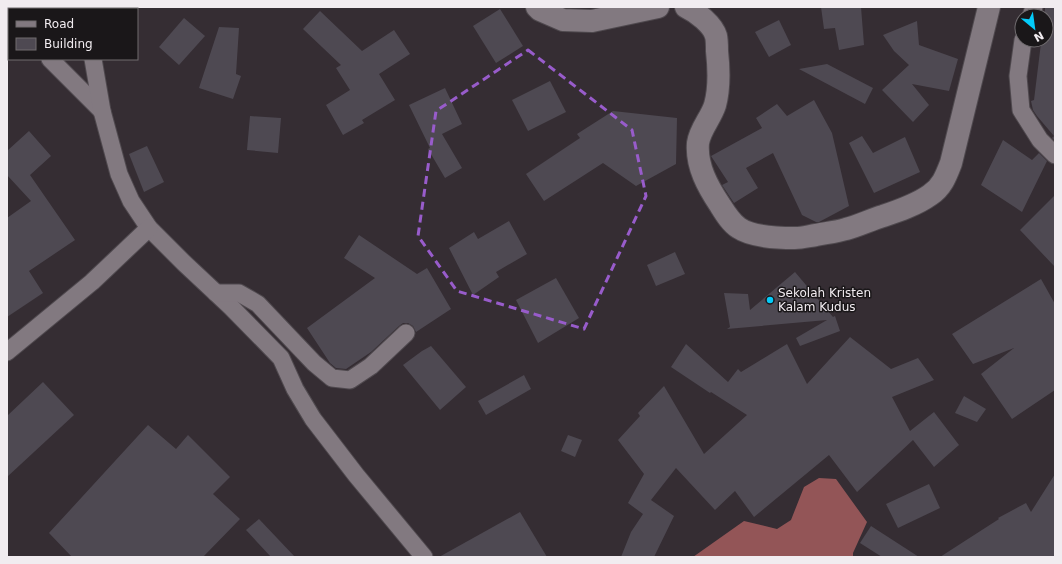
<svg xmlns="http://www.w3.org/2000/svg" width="1062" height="564" viewBox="0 0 1062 564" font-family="'DejaVu Sans',sans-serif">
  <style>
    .forest { fill: #935557 }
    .building { fill: #4e4952 }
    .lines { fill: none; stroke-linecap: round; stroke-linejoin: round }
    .minor-casing { stroke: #4f494e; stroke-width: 19 }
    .tertiary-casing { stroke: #4f494e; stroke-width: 24 }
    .minor { stroke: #827980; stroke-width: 17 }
    .tertiary { stroke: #827980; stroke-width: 22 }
    .marked { fill: none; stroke: #985ccb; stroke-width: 3; stroke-dasharray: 8 5; stroke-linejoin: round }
    .poi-dot { fill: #04cbf9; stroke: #1a1719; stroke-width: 1.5 }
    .labels { text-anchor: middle; stroke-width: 3; stroke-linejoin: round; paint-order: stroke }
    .poi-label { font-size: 12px; fill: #f1ecf0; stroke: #1a1719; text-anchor: start }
  </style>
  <rect width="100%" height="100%" fill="#352d33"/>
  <path class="forest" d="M819 478 836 479 867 522 853 553V557H693L744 521 777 529 791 520 804 487Z"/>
  <g class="building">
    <path d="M821 7H861L864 45 839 50 835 28 824 29Z"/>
    <path d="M1047 7H1055V141L1052 138 1054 136 1037 116 1033 110 1031 101 1034 100 1041 43 1038 40H1046V16H1042L1045 11V8Z"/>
    <path d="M500 9 523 46 496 63 473 26Z"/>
    <path d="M320 11 362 51 394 30 410 54 379 74 395 100 362 120 364 123 343 135 326 105 350 90 336 68 341 65 303 29Z"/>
    <path d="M184 18 205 36 179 65 159 47Z"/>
    <path d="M779 20 791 45 769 57 755 32Z"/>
    <path d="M917 21 919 45 958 59 949 91 912 84 929 105 913 122 882 90 909 65 894 51 883 35Z"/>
    <path d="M219 27 239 28 236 74 241 76 233 99 199 88Z"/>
    <path d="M827 64 873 88 865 104 799 69Z"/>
    <path d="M550 81 566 112 528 131 512 100Z"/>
    <path d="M445 88 462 124 442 134 462 168 445 178 428 149 430 148 409 105Z"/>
    <path d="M814 100 832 133 849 206 819 222H816L802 215 773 153 746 168 758 188 734 203 722 185 728 182 711 156 762 128 756 118 777 104 787 116Z"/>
    <path d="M613 111 677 118 676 164 636 186 603 163 544 201 526 174 580 138 577 134Z"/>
    <path d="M250 116 281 118 278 153 247 150Z"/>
    <path d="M29 131 51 156 30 175 75 240 29 271 43 293 7 317V218L31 201 7 175V151Z"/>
    <path d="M862 136 873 153 905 137 920 172 874 193 849 143Z"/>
    <path d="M1003 140 1032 160 1039 153 1047 161 1022 212 981 185Z"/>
    <path d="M147 146 164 182 144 192 129 154Z"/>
    <path d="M1055 195V267L1020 230Z"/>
    <path d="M509 221 527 254 496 272 499 277 473 295 449 248 474 232 478 239Z"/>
    <path d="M359 235 417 274 427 268 451 309 416 332 413 326 408 323H403L399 326 371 352 346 369 336 368 330 363 307 328 375 278 344 258Z"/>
    <path d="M675 252 685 274 656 286 647 265Z"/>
    <path d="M795 272 833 317 835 316 840 331 800 346 796 338 827 320 727 329 730 327 724 293 748 294 750 310Z"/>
    <path d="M556 278 579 318 538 343 516 300Z"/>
    <path d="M1041 279 1055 304V390L1012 419 981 374 1014 348 973 364 952 334Z"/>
    <path d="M850 337 891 369 918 358 934 380 892 397 910 431 934 412 959 445 934 467 913 440 857 492 829 455 754 517 735 491 715 510 676 468 651 500 674 516 654 557H621L631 532 643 514 628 503 644 474 618 440 640 416 638 413 664 386 704 454 747 415 711 392 710 393 671 367 686 344 728 382 738 369 741 372 787 344 807 384Z"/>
    <path d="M431 346 466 387 440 410 403 365 422 351Z"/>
    <path d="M524 375 531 389 486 415 478 401Z"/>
    <path d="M43 382 74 415 7 477V416Z"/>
    <path d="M964 396 986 409 977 422 955 413Z"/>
    <path d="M148 425 176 449 188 435 230 477 213 494 240 519 203 557H72L49 533Z"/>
    <path d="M568 435 582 440 575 457 561 451Z"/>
    <path d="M1055 474V557H940L999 519 998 518 1026 503 1031 512Z"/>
    <path d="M929 484 940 508 898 528 886 504Z"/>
    <path d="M520 512 547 557H439Z"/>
    <path d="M259 519 295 557H271L246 530Z"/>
    <path d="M871 526 919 557H882L860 543Z"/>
  </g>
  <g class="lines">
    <defs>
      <g id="minor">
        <path d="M1031 16 1034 7"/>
        <path d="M1023 40 1018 76 1021 110 1040 140 1055 155"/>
        <path d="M50 59 102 111"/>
        <path d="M93 59 102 111 119 174 131 201 149 228 184 263 231 307 281 358 295 389 313 419 356 475 424 557"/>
        <path d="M216 293H239L258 304 314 363 332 378 350 380 371 366 406 333"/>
        <path d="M7 352 92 282 149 228"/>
      </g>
      <g id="tertiary">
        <path d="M537 7 540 10 563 20 592 21 658 7"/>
        <path d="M686 7C697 12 713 25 716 36 717 40 717 46 717 51 719 69 720 87 715 105 711 118 700 129 698 143 696 166 708 187 720 205 725 213 731 223 739 228 752 237 780 238 795 238 802 238 809 236 816 235 826 233 836 232 846 229 858 226 870 220 883 216 898 211 916 205 930 195 942 187 946 176 951 163L989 7"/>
        <path d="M98 9 100 7"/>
        <path d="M7 43H9"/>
      </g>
    </defs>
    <use href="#minor" class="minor-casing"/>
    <use href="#tertiary" class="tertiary-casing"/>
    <use href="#minor" class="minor"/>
    <use href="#tertiary" class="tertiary"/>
  </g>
  <path class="marked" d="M528 50 632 130 646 196 584 329 457 291 418 236 436 111Z"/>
  <circle class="poi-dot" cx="770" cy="300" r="4"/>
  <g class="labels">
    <g class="poi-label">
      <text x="778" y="297">Sekolah Kristen<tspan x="778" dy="14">Kalam Kudus</tspan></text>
    </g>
  </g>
  <rect width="1062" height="564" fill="none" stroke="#f1ecf0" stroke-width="16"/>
  <rect x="8" y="8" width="130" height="52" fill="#1a1719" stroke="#706c6f"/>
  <rect x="16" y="21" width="20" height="6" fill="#827980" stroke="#706c6f"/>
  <text x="44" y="28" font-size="12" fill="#f1ecf0">Road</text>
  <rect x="16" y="38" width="20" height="12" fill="#4e4952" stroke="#706c6f"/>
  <text x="44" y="48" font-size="12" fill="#f1ecf0">Building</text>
  <g transform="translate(1034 28) rotate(151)"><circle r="19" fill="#1a1719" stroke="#706c6f"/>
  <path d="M0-3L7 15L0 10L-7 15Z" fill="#04cbf9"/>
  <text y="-6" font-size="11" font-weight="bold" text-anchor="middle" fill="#f1ecf0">N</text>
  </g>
</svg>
